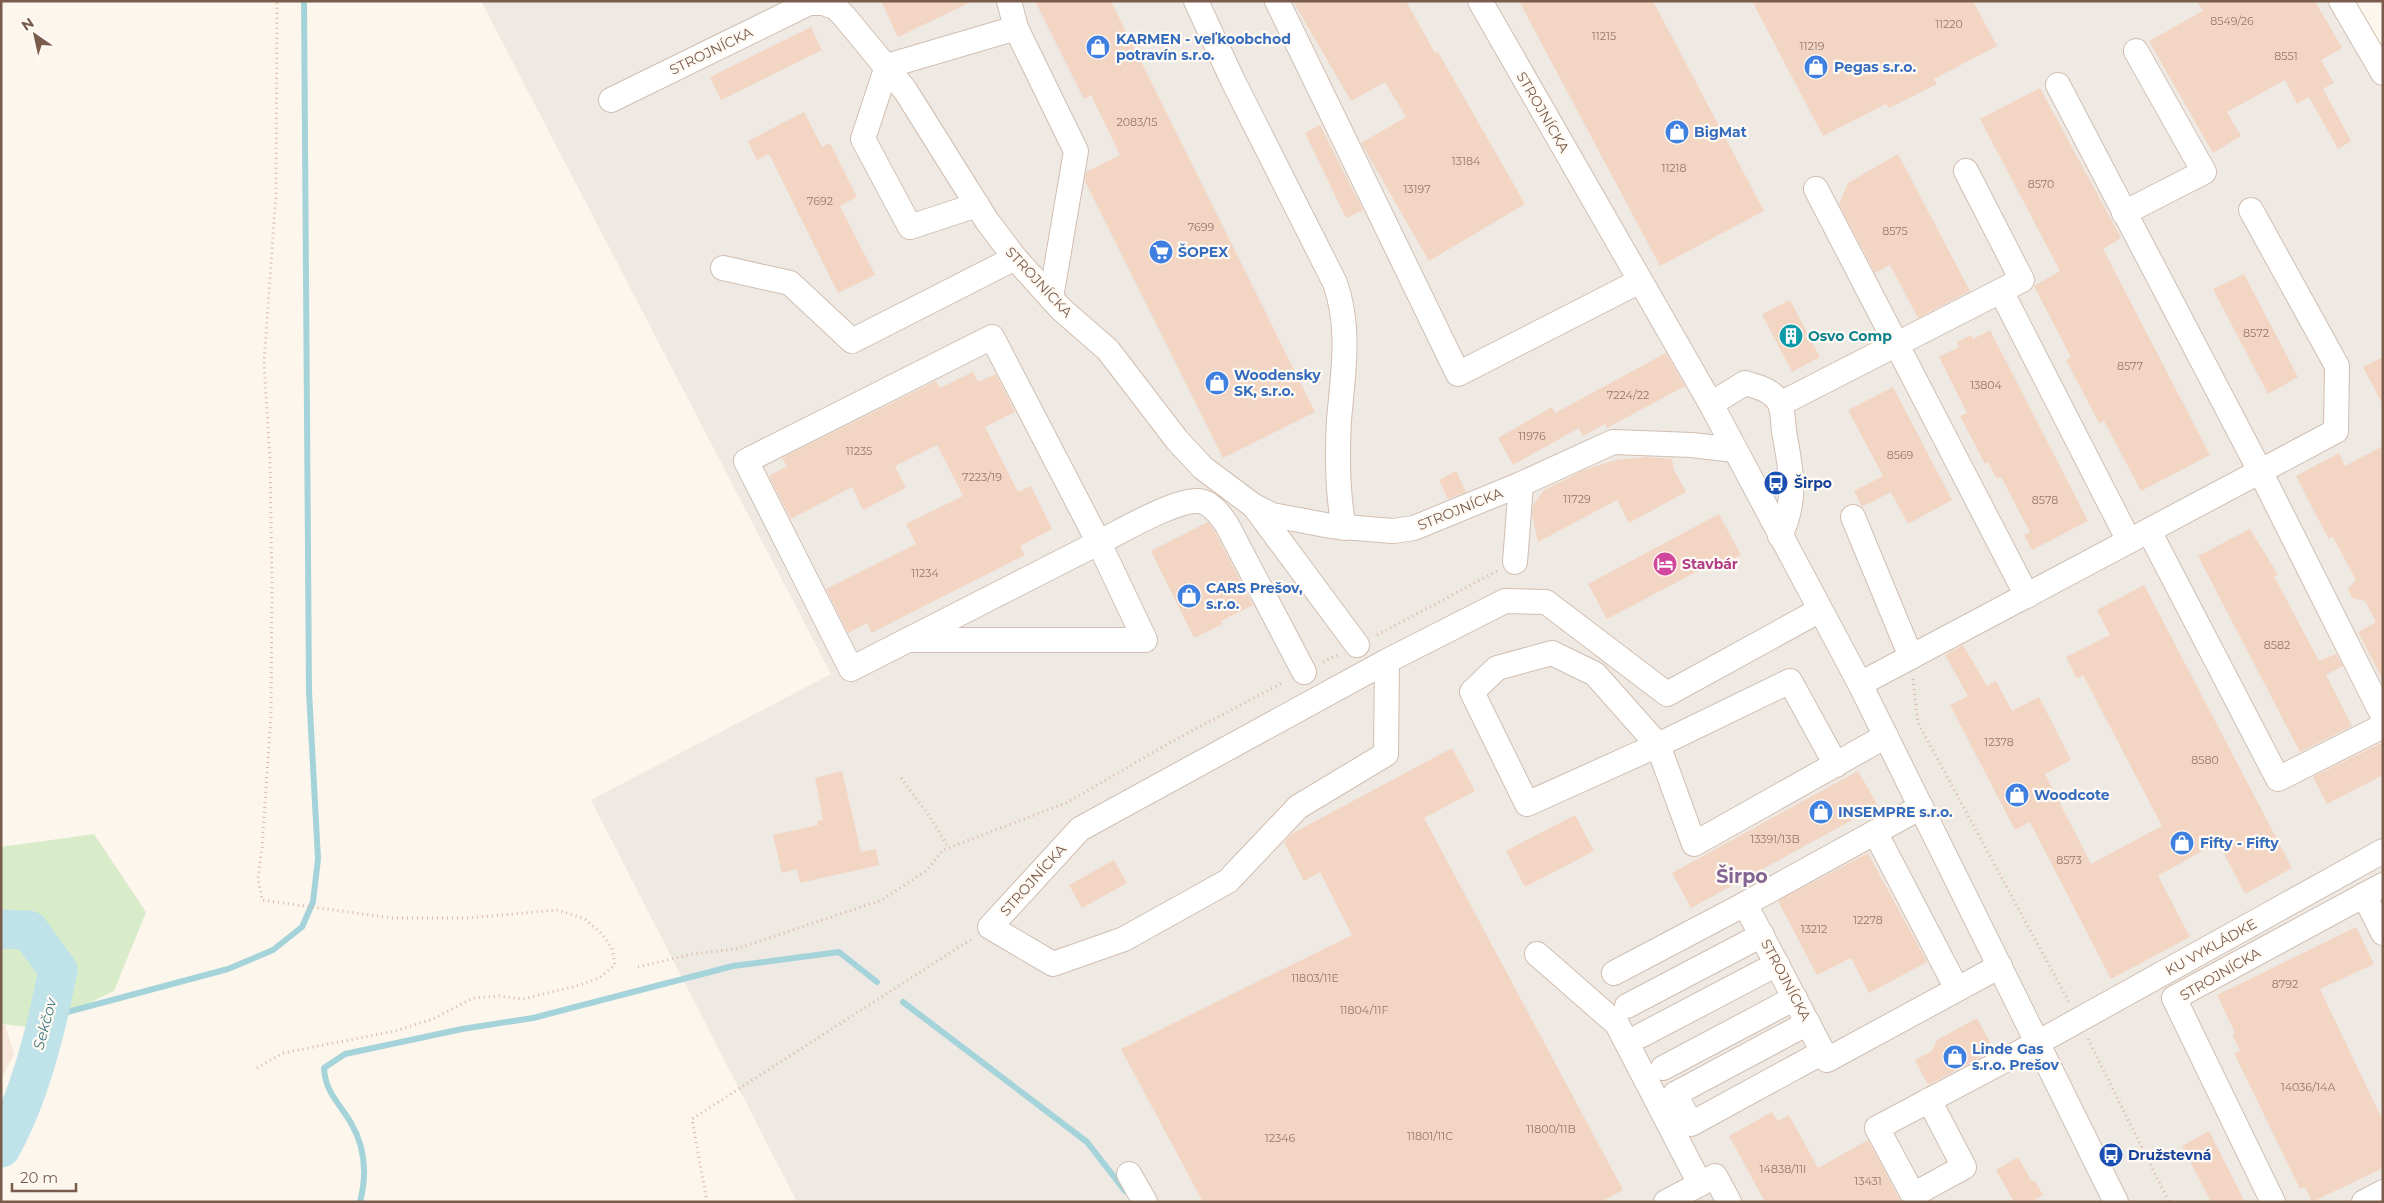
<svg xmlns="http://www.w3.org/2000/svg" width="2384" height="1203" viewBox="0 0 2384 1203" font-family="Montserrat,sans-serif">
  <style>
    .residential { fill: #f5e8da }
    .industrial { fill: #efe9e4 }
    .green { fill: #d8ecc9 }
    .lines { fill: none; stroke-linecap: round; stroke-linejoin: round }
    .stream { stroke: #a5d3da; stroke-width: 6 }
    .river { stroke: #bfe3e8; stroke-width: 39 }
    .building { fill: #f3d5c3 }
    .minor-casing { stroke: #d1beb0; stroke-width: 26 }
    .path { stroke: #d9b8a5; stroke-width: 3; stroke-dasharray: 1 4; stroke-linecap: butt }
    .minor { stroke: #fff; stroke-width: 24 }
    .labels { text-anchor: middle; stroke-width: 4.5; stroke-linejoin: round; paint-order: stroke }
    .number-label { font-size: 11px; fill: #987a6a }
    .shop-label { font-size: 14px; font-weight: bold; fill: #366cbe; stroke: #fffaf3; text-anchor: start }
    .street-label { font-size: 14px; fill: #7a5c4d; stroke: #fffaf3 }
    .culture-label { font-size: 14px; font-weight: bold; fill: #0d838f; stroke: #fffaf3; text-anchor: start }
    .transit-label { font-size: 14px; font-weight: bold; fill: #164399; stroke: #fffaf3; text-anchor: start }
    .hotel-label { font-size: 14px; font-weight: bold; fill: #b23c85; stroke: #fffaf3; text-anchor: start }
    .water-label { font-size: 15px; font-style: italic; fill: #437c86; stroke: #fffaf3 }
    .district-label { font-size: 19px; font-weight: bold; fill: #846695; stroke: #fffaf3 }
  </style>
  <rect width="100%" height="100%" fill="#fdf6ec"/>
  <path class="residential" d="M1 1024 5 1025 14 1054 1 1080Z"/>
  <path class="industrial" d="M481 1H2335L2383 86V1202H797L591 800 831 674Z"/>
  <path class="green" d="M94 834 146 912 114 991 38 1028 1 1024V847Z"/>
  <g class="lines">
    <g class="stream">
      <path d="M903 1002 1087 1142 1125 1191"/>
      <path d="M49 1017 228 969 273 950 302 927 313 902 318 859 309 691 304 1"/>
      <path d="M360 1202C367 1175 365 1147 351 1123 340 1104 325 1092 324 1068L345 1054 462 1029 533 1018 733 966 839 952 877 982"/>
    </g>
    <path class="river" d="M1 929 29 930 58 970C47 1027 30 1097 1 1148"/>
  </g>
  <g class="building">
    <path d="M881 1H973L898 37Z"/>
    <path d="M1035 1H1111L1315 412 1223 458 1085 181 1086 172 1120 155 1091 95 1084 99Z"/>
    <path d="M1293 1H1406L1435 53 1438 52 1525 204 1429 261 1361 143 1406 117 1385 82 1351 101Z"/>
    <path d="M1519 1H1653L1764 211 1660 266Z"/>
    <path d="M1752 1H1973L1997 46 1934 79 1937 84 1889 108 1886 104 1823 136Z"/>
    <path d="M2197 1H2315L2342 48 2321 60 2334 83 2323 89 2351 141 2338 149 2309 97 2297 104 2285 80 2227 112 2241 136 2213 153 2149 41 2203 11Z"/>
    <path d="M811 27 822 50 721 100 710 77Z"/>
    <path d="M2040 88 2121 238 2103 249 2210 455 2141 491 2104 421 2099 423 2066 360 2071 357 2034 286 2060 271 1980 119Z"/>
    <path d="M804 112 822 147 830 143 857 197 840 206 875 275 838 293 769 154 757 160 748 141Z"/>
    <path d="M1320 125 1363 210 1346 218 1305 133Z"/>
    <path d="M1898 154 1970 291 1918 318 1890 265 1875 273 1839 204 1848 183Z"/>
    <path d="M2244 274 2298 377 2268 394 2213 289Z"/>
    <path d="M1790 300 1820 357 1792 372 1762 314Z"/>
    <path d="M1990 330 2088 521 2032 550 2024 535 2030 532 2001 477 1997 479 1988 462 1985 464 1960 416 1967 413 1939 357 1959 347 1957 342 1971 335 1973 339Z"/>
    <path d="M1666 353 1685 386 1607 428 1605 424 1583 436 1579 428 1513 465 1498 438 1552 407 1555 413Z"/>
    <path d="M2383 357V405L2363 367Z"/>
    <path d="M973 372 978 382 996 374 1015 412 985 427 1018 492 1031 486 1052 529 1020 546 1025 555 871 633 867 623 848 633 826 589 916 544 906 524 963 496 937 445 895 466 906 488 863 510 852 487 791 519 769 476 787 466 782 458 936 381 940 388Z"/>
    <path d="M1893 387 1952 500 1908 524 1891 492 1862 507 1854 491 1883 476 1848 410Z"/>
    <path d="M2383 446V680L2358 632 2376 622 2365 601 2352 598 2348 589 2356 580 2333 537 2328 538 2296 476 2339 453 2345 466Z"/>
    <path d="M1647 457 1672 459 1674 470 1686 492 1629 523 1617 500 1538 542 1532 515 1533 505 1544 490 1582 471 1615 460Z"/>
    <path d="M1456 471 1466 492 1448 499 1439 480Z"/>
    <path d="M1719 514 1741 555 1720 566 1717 561 1607 619 1588 584Z"/>
    <path d="M1208 522 1215 532 1253 605 1221 621 1223 624 1194 638 1151 551Z"/>
    <path d="M2250 529 2278 575 2274 576 2319 661 2336 654 2343 666 2326 675 2352 726 2300 752 2198 556Z"/>
    <path d="M2144 585 2292 868 2245 894 2218 842 2158 876 2190 937 2111 979 2030 822 2015 830 1950 705 1968 696 1945 655 1963 645 1987 686 1996 681 2012 711 2039 697 2071 760 2045 774 2091 864 2162 826 2083 675 2077 679 2066 657 2110 635 2097 610Z"/>
    <path d="M2383 742V775L2327 804 2313 777Z"/>
    <path d="M1452 748 1475 791 1424 818 1623 1190 1600 1202H1203L1121 1049 1352 935 1320 872 1304 881 1284 842 1293 833Z"/>
    <path d="M842 771 861 852 876 849 879 865 800 883 797 869 782 873 773 835 818 825 817 821 823 820 815 778Z"/>
    <path d="M1858 771 1878 806 1691 908 1672 873Z"/>
    <path d="M1575 815 1594 851 1525 887 1506 851Z"/>
    <path d="M1868 853 1927 962 1869 993 1851 958 1817 975 1778 901Z"/>
    <path d="M1114 860 1127 883 1082 908 1069 885Z"/>
    <path d="M2356 927 2374 964 2320 989 2383 1121V1168L2312 1202 2305 1187 2300 1189 2234 1053 2240 1051 2232 1034 2235 1033 2217 995Z"/>
    <path d="M1977 1018 1994 1050 1928 1085 1915 1060 1932 1051 1937 1040Z"/>
    <path d="M1772 1112 1778 1121 1789 1115 1818 1168 1868 1140 1901 1202H1765L1729 1136Z"/>
    <path d="M2209 1131 2245 1202H2211L2182 1146Z"/>
    <path d="M2018 1157 2032 1182 2035 1181 2043 1195 2032 1202H2014L1996 1170Z"/>
  </g>
  <g class="lines">
    <defs>
      <g id="minor">
        <path d="M1009 1 1016 28"/>
        <path d="M1196 1 1233 81 1335 283C1351 328 1343 373 1339 420 1337 456 1337 492 1344 528"/>
        <path d="M1277 1 1458 374 1640 281"/>
        <path d="M1480 1 1711 404 1860 684 2116 1202"/>
        <path d="M2341 1 2383 73"/>
        <path d="M2058 85 2260 471 2383 716"/>
        <path d="M611 100 809 3H823L835 7 844 16 905 90 987 221 1015 258 1061 309 1108 350 1177 440 1203 468 1254 506 1272 515 1331 526 1393 531 1414 528 1521 484"/>
        <path d="M1816 189 2027 596"/>
        <path d="M977 205 910 227 863 139 887 66 1016 28 1076 151 1051 298"/>
        <path d="M2124 213 2204 172 2136 51"/>
        <path d="M723 268 790 283 852 341 1015 258"/>
        <path d="M2001 291 2129 541"/>
        <path d="M1711 404 1745 383C1758 387 1773 390 1780 404 1783 411 1783 423 1784 431 1791 471 1798 498 1780 536"/>
        <path d="M1780 404 2022 280 1966 171"/>
        <path d="M1254 506 1357 645"/>
        <path d="M1853 517 1911 657"/>
        <path d="M2149 531 2278 779 2383 726"/>
        <path d="M1515 562 1521 484 1613 442 1692 445 1734 450"/>
        <path d="M908 640H1145L1099 543 992 337 746 461 851 669C930 629 1009 589 1088 548 1114 536 1173 499 1199 501 1211 502 1221 516 1227 525L1304 672"/>
        <path d="M1387 661 1386 754 1298 807 1228 881 1124 939 1053 964 990 927 1080 829 1387 661 1505 601 1546 602 1667 694 1820 610"/>
        <path d="M1860 684 2336 431 2337 366 2251 210"/>
        <path d="M1836 765 1790 681 1658 745 1527 804 1472 692 1497 668 1552 653 1595 674 1658 745 1694 844 1886 736"/>
        <path d="M1921 807 1745 904 1827 1060 2000 966"/>
        <path d="M1875 832 1957 989"/>
        <path d="M2364 895 2383 933"/>
        <path d="M1537 954 1617 1024 1700 1184"/>
        <path d="M1614 973 1745 904"/>
        <path d="M1627 1006 1762 935"/>
        <path d="M1808 1023 1675 1094 1691 1124 1823 1052"/>
        <path d="M1640 1036 1777 964"/>
        <path d="M1663 1068 1795 998"/>
        <path d="M1929 1100 1964 1167 1913 1195 1877 1128 2039 1042 2383 851"/>
        <path d="M1129 1174 1145 1202"/>
        <path d="M1666 1202 1715 1176 1729 1202"/>
        <path d="M2273 1202 2174 998 2383 885"/>
        <path d="M2364 1202 2383 1192"/>
      </g>
    </defs>
    <use href="#minor" class="minor-casing"/>
    <g class="path">
      <path d="M1377 635 1497 571"/>
      <path d="M1323 662 1338 655"/>
      <path d="M1913 679 1918 723 2069 1002"/>
      <path d="M901 778 930 817 948 847"/>
      <path d="M638 967 692 954 736 949 882 900 927 870 943 850 1066 803 1171 742 1284 682"/>
      <path d="M2088 1039 2169 1202"/>
      <path d="M257 1068 283 1053 395 1031 433 1019 473 998 499 996 523 999 580 985 599 978 615 965 612 948 602 934 585 919 558 910 467 918H391L262 900 258 878 262 847 271 715 272 586 270 461 264 362 276 194 277 1"/>
      <path d="M707 1202 692 1119 973 938"/>
    </g>
    <use href="#minor" class="minor"/>
  </g>
  <defs>
    <symbol id="shop-disc" viewBox="-11 -11 22 22"><circle r="9.5" fill="#3f7fe0" stroke="#fffaf3"/><path d="M-5-2.5h2.3a2.7 3.5 0 0 1 5.4 0H5L5.5 6h-11ZM-1.5-2.5h3a1.5 2.3 0 0 0-3 0Z" fill="#fff"/></symbol>
    <symbol id="supermarket-disc" viewBox="-11 -11 22 22"><circle r="9.5" fill="#3f7fe0" stroke="#fffaf3"/><path d="M-6-5.5h2.5l.6 2H6L4.5 2H-2.5L-4.4-4H-6ZM-1.5 3.2a1.3 1.3 0 1 0 .1 0ZM3 3.2a1.3 1.3 0 1 0 .1 0Z" fill="#fff"/></symbol>
    <symbol id="building-disc" viewBox="-11 -11 22 22"><circle r="9.5" fill="#0f9aa8" stroke="#fffaf3"/><path d="M-4-6H4V6H1V3H-1V6H-4ZM-2.5-4.3h1.7v1.8h-1.7ZM.8-4.3h1.7v1.8H.8ZM-2.5-1h1.7V.8h-1.7ZM.8-1h1.7V.8H.8Z" fill="#fff"/></symbol>
    <symbol id="bus-disc" viewBox="-11 -11 22 22"><circle r="9.5" fill="#1a4fb4" stroke="#fffaf3"/><path d="M-5-6H5V4H4V6H2V4H-2V6H-4V4H-5ZM-3.5-4V0h7V-4ZM-3.5 1.2v1.5H-2V1.2ZM2 1.2v1.5H3.5V1.2Z" fill="#fff"/></symbol>
    <symbol id="hotel-disc" viewBox="-11 -11 22 22"><circle r="9.5" fill="#d1479c" stroke="#fffaf3"/><path d="M-6-4.5h1.5V1H6V5H4.5V3h-9V5H-6ZM-4 0a1.8 1.8 0 1 1 3.6 0ZM.5 0V-2.5h3Q6-2.5 6 0Z" fill="#fff"/></symbol>
  </defs>
  <g fill-rule="evenodd">
    <use href="#shop-disc" x="1084" y="33" width="28" height="28"/>
    <use href="#shop-disc" x="1802" y="53" width="28" height="28"/>
    <use href="#shop-disc" x="1663" y="118" width="28" height="28"/>
    <use href="#supermarket-disc" x="1147" y="238" width="28" height="28"/>
    <use href="#building-disc" x="1777" y="322" width="28" height="28"/>
    <use href="#shop-disc" x="1203" y="369" width="28" height="28"/>
    <use href="#bus-disc" x="1762" y="469" width="28" height="28"/>
    <use href="#hotel-disc" x="1651" y="550" width="28" height="28"/>
    <use href="#shop-disc" x="1175" y="582" width="28" height="28"/>
    <use href="#shop-disc" x="2003" y="781" width="28" height="28"/>
    <use href="#shop-disc" x="1807" y="798" width="28" height="28"/>
    <use href="#shop-disc" x="2168" y="829" width="28" height="28"/>
    <use href="#shop-disc" x="1941" y="1043" width="28" height="28"/>
    <use href="#bus-disc" x="2097" y="1141" width="28" height="28"/>
  </g>
  <g class="labels">
    <g class="number-label">
      <text x="2232" y="25">8549/26</text>
      <text x="1949" y="28">11220</text>
      <text x="1604" y="40">11215</text>
      <text x="1812" y="50">11219</text>
      <text x="2286" y="60">8551</text>
      <text x="1137" y="126">2083/15</text>
      <text x="1466" y="165">13184</text>
      <text x="1674" y="172">11218</text>
      <text x="2041" y="188">8570</text>
      <text x="1417" y="193">13197</text>
      <text x="820" y="205">7692</text>
      <text x="1201" y="231">7699</text>
      <text x="1895" y="235">8575</text>
      <text x="2256" y="337">8572</text>
      <text x="2130" y="370">8577</text>
      <text x="1986" y="389">13804</text>
      <text x="1628" y="399">7224/22</text>
      <text x="1532" y="440">11976</text>
      <text x="859" y="455">11235</text>
      <text x="1900" y="459">8569</text>
      <text x="982" y="481">7223/19</text>
      <text x="1577" y="503">11729</text>
      <text x="2045" y="504">8578</text>
      <text x="925" y="577">11234</text>
      <text x="2277" y="649">8582</text>
      <text x="1999" y="746">12378</text>
      <text x="2205" y="764">8580</text>
      <text x="1775" y="843">13391/13B</text>
      <text x="2069" y="864">8573</text>
      <text x="1868" y="924">12278</text>
      <text x="1814" y="933">13212</text>
      <text x="1315" y="982">11803/11E</text>
      <text x="2285" y="988">8792</text>
      <text x="1364" y="1014">11804/11F</text>
      <text x="2308" y="1091">14036/14A</text>
      <text x="1551" y="1133">11800/11B</text>
      <text x="1430" y="1140">11801/11C</text>
      <text x="1280" y="1142">12346</text>
      <text x="1783" y="1173">14838/11I</text>
      <text x="1868" y="1185">13431</text>
    </g>
    <g class="shop-label">
      <text x="1116" y="44">KARMEN - veľkoobchod<tspan x="1116" dy="16">potravín s.r.o.</tspan></text>
      <text x="1834" y="72">Pegas s.r.o.</text>
      <text x="1694" y="137">BigMat</text>
      <text x="1178" y="257">ŠOPEX</text>
      <text x="1234" y="380">Woodensky<tspan x="1234" dy="16">SK, s.r.o.</tspan></text>
      <text x="1206" y="593">CARS Prešov,<tspan x="1206" dy="16">s.r.o.</tspan></text>
      <text x="2034" y="800">Woodcote</text>
      <text x="1838" y="817">INSEMPRE s.r.o.</text>
      <text x="2200" y="848">Fifty - Fifty</text>
      <text x="1972" y="1054">Linde Gas<tspan x="1972" dy="16">s.r.o. Prešov</tspan></text>
    </g>
    <g class="street-label">
      <text transform="translate(711 51) rotate(-26)" y="5">STROJNÍCKA</text>
      <text transform="translate(1543 112) rotate(60)" y="5">STROJNÍCKA</text>
      <text transform="translate(1039 282) rotate(47)" y="5">STROJNÍCKA</text>
      <text transform="translate(1460 509) rotate(-22)" y="5">STROJNÍCKA</text>
      <text transform="translate(1033 880) rotate(-48)" y="5">STROJNÍCKA</text>
      <text transform="translate(2211 947) rotate(-29)" y="5">KU VYKLÁDKE</text>
      <text transform="translate(2220 974) rotate(-30)" y="5">STROJNÍCKA</text>
      <text transform="translate(1786 980) rotate(62)" y="5">STROJNÍCKA</text>
    </g>
    <g class="culture-label">
      <text x="1808" y="341">Osvo Comp</text>
    </g>
    <g class="transit-label">
      <text x="1794" y="488">Širpo</text>
      <text x="2128" y="1160">Družstevná</text>
    </g>
    <g class="hotel-label">
      <text x="1682" y="569">Stavbár</text>
    </g>
    <g class="water-label">
      <text transform="translate(45 1024) rotate(-75)" y="5">Sekčov</text>
    </g>
    <g class="district-label">
      <text x="1742" y="883">Širpo</text>
    </g>
  </g>
  <rect width="2384" height="1203" fill="none" stroke="#7a5c4d" stroke-width="5"/>
  <g transform="translate(35 35) rotate(326)" stroke="#fffaf3" stroke-width="4" paint-order="stroke">
  <path d="M0-4L9 19L0 12L-9 19Z" fill="#7a5c4d"/>
  <text y="-8" font-size="14" font-weight="bold" text-anchor="middle" fill="#7a5c4d">N</text>
  </g>
  <path d="M12 1183v8h64v-8" fill="none" stroke="#7a5c4d" stroke-width="2.5"/>
  <text x="20" y="1183" font-size="15" fill="#7a5c4d" stroke="#fffaf3" stroke-width="4" paint-order="stroke">20 m</text>
</svg>
